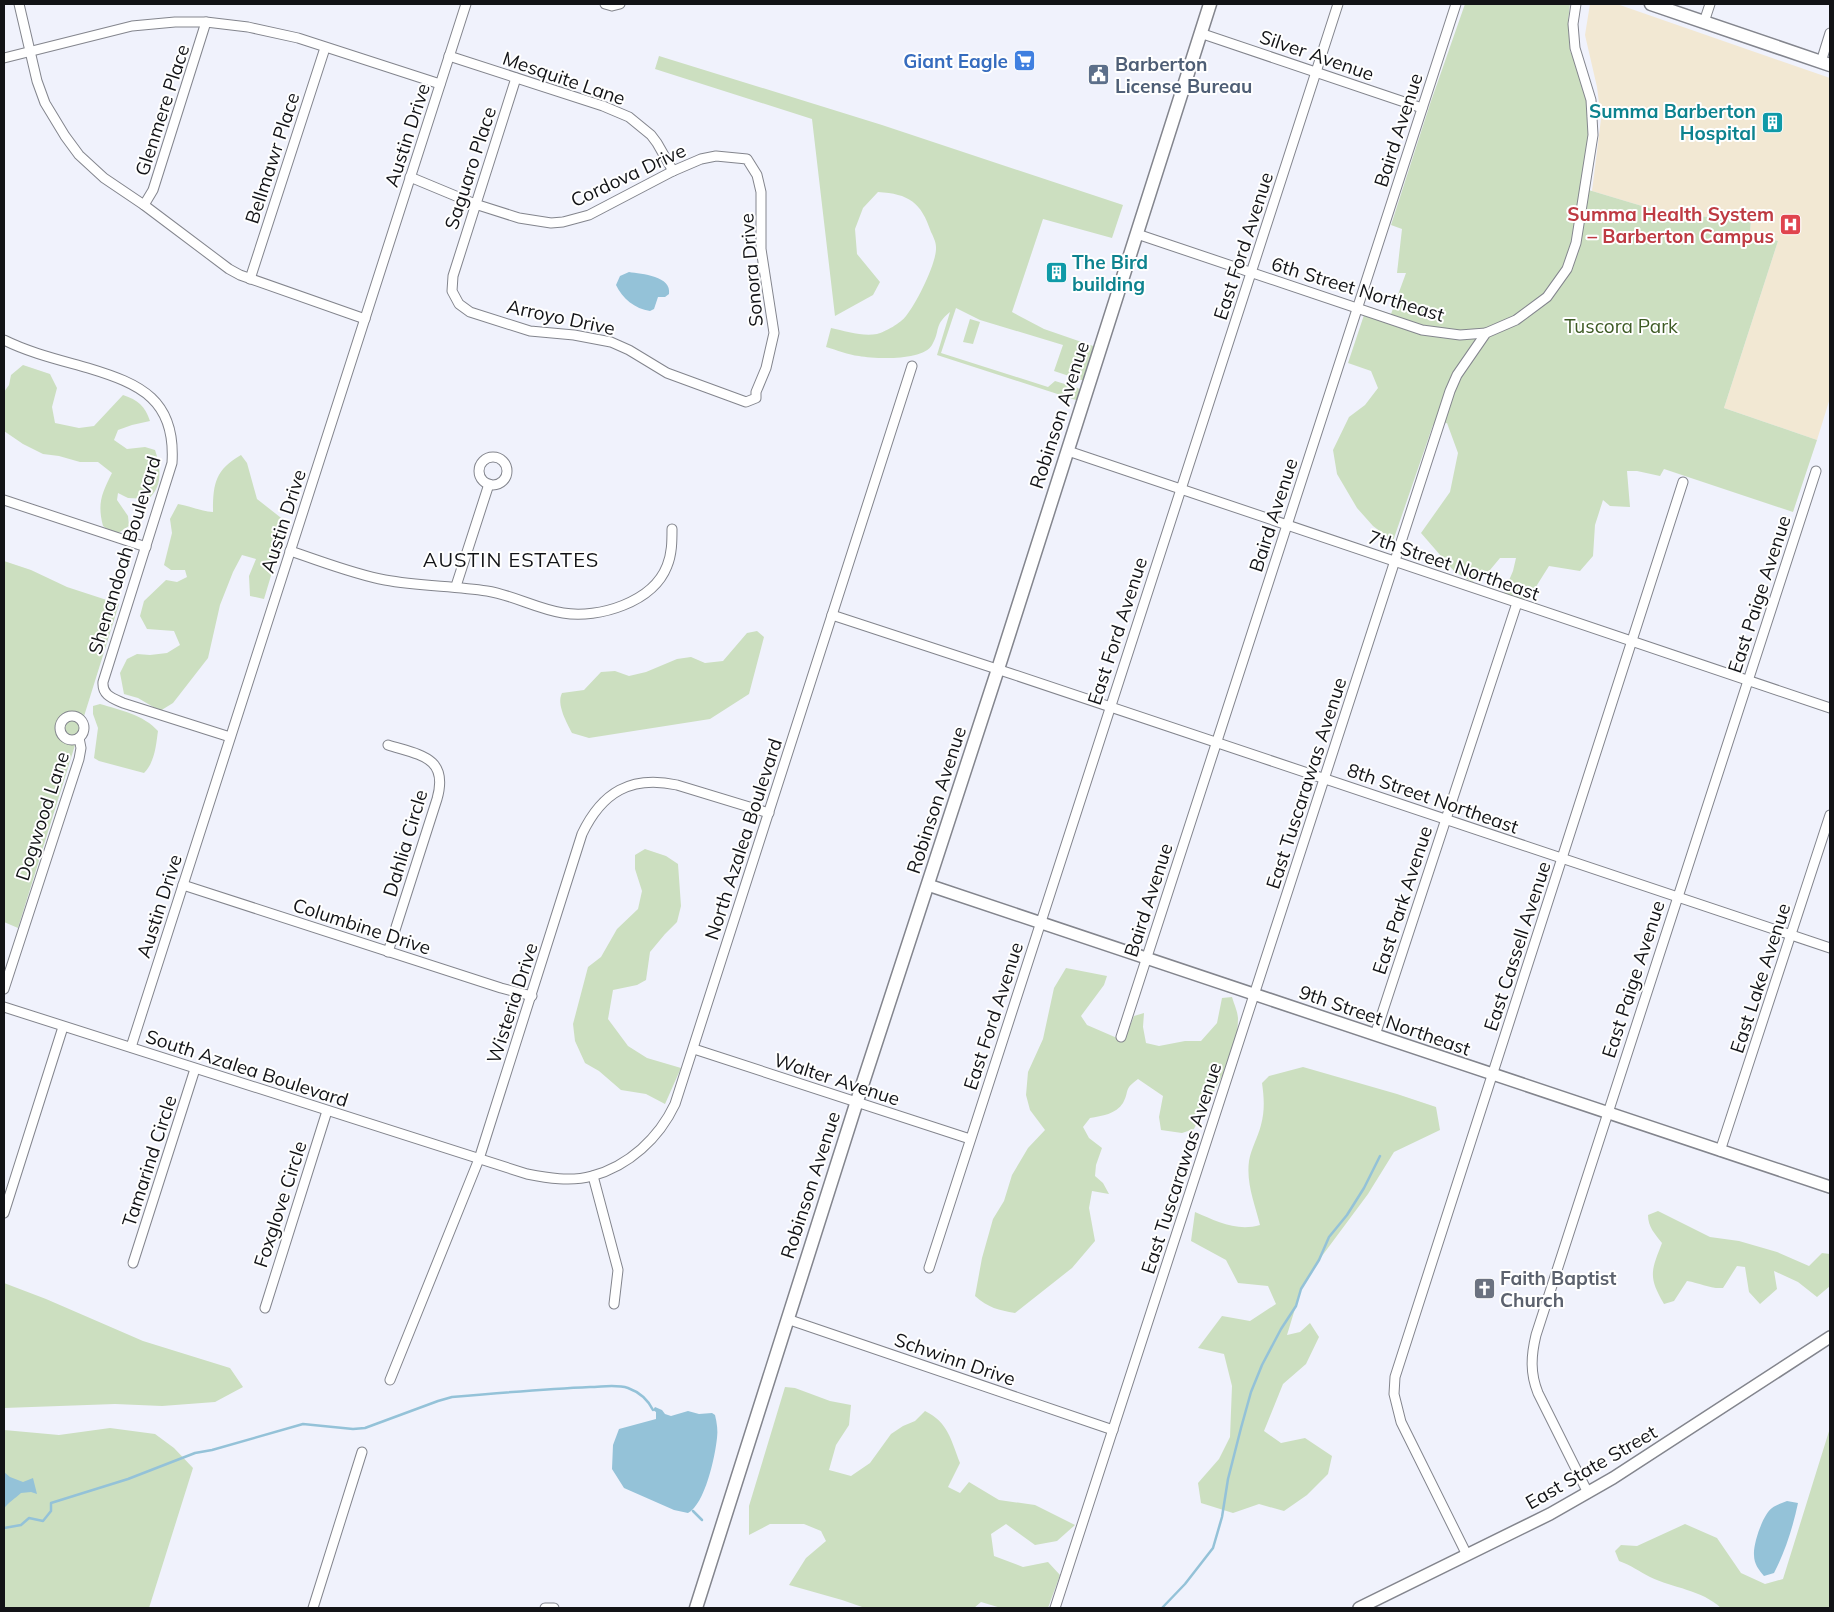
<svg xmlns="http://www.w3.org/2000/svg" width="1834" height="1612" viewBox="0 0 1834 1612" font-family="Mulish,sans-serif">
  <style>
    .medical { fill: #f2e8d3 }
    .green { fill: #ccdfc0 }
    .water { fill: #94c2d8 }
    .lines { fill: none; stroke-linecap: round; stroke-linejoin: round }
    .stream { stroke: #94c2d8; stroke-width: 2.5 }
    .minor-casing { stroke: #83858d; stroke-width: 11 }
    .tertiary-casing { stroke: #83858d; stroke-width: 14 }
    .secondary-casing { stroke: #83858d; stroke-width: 15 }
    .minor { stroke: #fff; stroke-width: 9 }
    .tertiary { stroke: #fff; stroke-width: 11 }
    .secondary { stroke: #fff; stroke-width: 12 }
    .labels { text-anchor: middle; stroke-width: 4; stroke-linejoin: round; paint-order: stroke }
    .street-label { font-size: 19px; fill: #121316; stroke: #fff }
    .shop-label { font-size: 19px; font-weight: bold; fill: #366cbe; stroke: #fff; text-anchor: end }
    .service-label { font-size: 19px; font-weight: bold; fill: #4e5e75; stroke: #fff; text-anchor: start }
    .culture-label { font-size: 19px; font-weight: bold; fill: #0d838f; stroke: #fff; text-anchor: end }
    .health-label { font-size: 19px; font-weight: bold; fill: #be3a42; stroke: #fff; text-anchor: end }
    .park-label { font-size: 19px; fill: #3d5a24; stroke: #fff }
    .worship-label { font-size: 19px; font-weight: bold; fill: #5b616d; stroke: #fff; text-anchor: start }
    .neighbourhood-label { font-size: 20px; letter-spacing: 1px; fill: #121316; stroke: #fff }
  </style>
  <rect width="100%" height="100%" fill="#f0f2fc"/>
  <path class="medical" d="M1590 4H1617L1830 78V398L1817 440 1724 408 1778 241 1750 232 1751 219 1672 215 1592 191 1601 119 1597 87 1585 35Z"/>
  <g class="green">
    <path d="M1465 4H1570L1568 22 1570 51 1576 62 1589 106 1588 137 1582 188 1672 215 1751 219 1750 232 1778 241 1724 408 1817 440 1793 512 1664 469 1660 476 1637 471H1627L1630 507 1610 506 1603 500 1595 525 1593 556 1580 571 1549 566 1532 593 1519 604 1504 592 1513 571 1516 558H1500L1485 576 1472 582 1454 571 1421 533 1450 492 1458 453 1447 423 1433 425 1393 541 1373 526 1357 508 1337 474 1333 450 1349 417 1365 405 1378 388 1371 371 1348 363 1367 306 1391 314 1406 273H1397L1402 229 1391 225 1430 104Z"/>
    <path d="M659 56 882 125 1123 205 1112 238 1043 219 1012 312 1044 329 1096 347 1086 380H1081L1054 371 1063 345 980 320 956 308 941 353 1048 387 1055 381 1078 388 1082 392 1079 401 937 355 950 312C933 326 941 330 932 345 923 361 876 359 859 356 848 355 837 350 826 347L831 328C845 331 863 337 877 334 885 332 901 323 906 316 916 304 937 263 936 247 936 242 933 236 931 232 921 202 909 194 878 192L863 208 855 229 857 254 880 282 873 295 835 316 812 119 655 69Z"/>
    <path d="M970 319 980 322 973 344 963 342Z"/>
    <path d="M23 365 50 374 57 388 52 407 55 423 79 428 94 426 123 395C138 400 145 406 150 421L132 425 118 430 114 440 127 449 145 447 155 450C161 467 163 487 148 499L128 498 118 493 117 500 128 516 129 526 115 535 103 526C97 503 102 493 112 473L98 462H80L59 456 43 454 23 444 4 431V392L9 385 11 375Z"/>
    <path d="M241 455 247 463 257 499 285 521 276 559 264 599 250 596 249 576 256 559 242 555 233 572 220 605 208 658 173 703 160 711 138 698 124 694 120 673 127 659 137 654 150 655 167 653 180 645 174 631 147 629 140 616 144 601 166 580 177 582 187 577 185 570H171L164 565 172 533 170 519 178 504C190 506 200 511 213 512 213 484 215 470 241 455Z"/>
    <path d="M4 561 31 570 67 587 119 604 18 928 4 922Z"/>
    <path d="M757 631 764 637 749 694 710 719 589 738 572 733C567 723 556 704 562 693L584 690 601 672 615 671 629 676 646 672 677 659 691 657 705 663 723 661 747 633Z"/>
    <path d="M100 704C120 710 144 715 158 731 156 745 155 762 144 773L99 761 94 758 98 728 93 714V706Z"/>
    <path d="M645 849 666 856 678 864 681 906 677 922 665 934 650 952 646 980 637 985 613 990 608 1019 628 1046 647 1058 681 1068 665 1104 646 1094 621 1090 599 1071 585 1063 575 1041 573 1024 588 967 601 957 617 929 638 909 642 891 635 869V855Z"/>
    <path d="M1066 968 1107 976 1104 985 1081 1016 1087 1025 1124 1041 1134 1016 1144 1013 1143 1027 1146 1043 1159 1046 1185 1041H1201L1217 1023 1222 998 1232 997C1234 1004 1238 1012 1238 1019 1238 1058 1210 1096 1194 1129L1182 1133 1161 1130 1159 1117 1163 1096 1138 1079C1123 1090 1130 1090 1123 1103 1116 1114 1102 1116 1090 1118L1083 1127 1089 1138 1102 1148 1096 1165 1095 1176 1103 1183 1109 1194 1092 1191 1089 1208 1095 1241 1072 1268 1015 1313C999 1310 988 1308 975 1296L982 1258 993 1219 1004 1201 1012 1175 1028 1148 1045 1130 1030 1110 1026 1095 1028 1072 1043 1039 1054 988Z"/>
    <path d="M1303 1067 1397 1094 1436 1107 1440 1130 1394 1152 1368 1194 1319 1260 1301 1289 1287 1335 1300 1332 1310 1323 1319 1337 1306 1364 1283 1384 1264 1431 1281 1443 1305 1438 1332 1456 1328 1474 1307 1495 1284 1511 1259 1504 1233 1513 1201 1503 1198 1483 1219 1459 1230 1437 1232 1386 1224 1354 1198 1348 1222 1316 1250 1321 1276 1304 1268 1286 1238 1283 1226 1260 1191 1241 1195 1212C1216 1221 1237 1232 1260 1225 1255 1204 1246 1184 1249 1161 1251 1149 1258 1137 1261 1125 1265 1110 1264 1097 1262 1083L1269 1076Z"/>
    <path d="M1658 1211 1710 1237 1739 1241 1777 1252 1809 1266 1822 1253 1830 1254V1286L1817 1297 1798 1282 1774 1271 1777 1289 1760 1304 1749 1292 1745 1267 1737 1266 1723 1288C1710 1289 1700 1283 1687 1281L1674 1301 1664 1304C1648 1277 1651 1271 1662 1243 1655 1234 1648 1227 1648 1215Z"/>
    <path d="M4 1283 46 1299 143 1341 230 1368 243 1387 215 1402 162 1406 115 1404 4 1408Z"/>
    <path d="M785 1387 795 1388 830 1401 851 1405 849 1425 836 1445 829 1470 851 1476 870 1463 891 1434 903 1426 915 1421 925 1411C948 1422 951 1440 960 1463L948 1487 960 1493 969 1482 999 1500 1035 1505 1075 1525 1057 1541 1035 1545 1006 1524 991 1534 994 1556 1023 1567 1048 1562 1060 1575 1048 1608H1001L981 1602 974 1608H865L842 1600 789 1585 806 1558 826 1541 821 1531 804 1524H770L749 1535V1506Z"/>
    <path d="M110 1428 155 1434 174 1448 193 1468 149 1608H4V1430L59 1435Z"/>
    <path d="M1830 1428V1608H1721C1702 1590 1673 1588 1650 1577 1640 1572 1631 1565 1619 1561L1615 1551 1621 1545 1637 1546 1685 1524 1717 1538 1741 1573 1765 1584 1783 1579Z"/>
  </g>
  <g class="water">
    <path d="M629 272C642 274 672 276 669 294L665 297H658L654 309 650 311C635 309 622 298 616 285L620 276Z"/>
    <path d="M655 1407 662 1410 665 1414 671 1416 688 1411 699 1414 712 1413 715 1415C717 1423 718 1431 717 1438 715 1457 705 1504 688 1513L674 1510 624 1488 612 1469 613 1445 619 1429 656 1419V1412L653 1410Z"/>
    <path d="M4 1472 10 1477 23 1482 33 1478 37 1494 31 1492 21 1493C15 1499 8 1502 4 1509Z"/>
    <path d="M1787 1501 1798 1503C1793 1527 1785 1552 1774 1573L1764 1576C1759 1570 1754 1564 1754 1555 1753 1544 1763 1514 1772 1508 1776 1505 1782 1503 1787 1501Z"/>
  </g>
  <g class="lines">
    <g class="stream">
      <path d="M693 1511 702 1520"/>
      <path d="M4 1528 21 1525 29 1518 43 1521 51 1511V1503L128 1479 195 1453 212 1450 303 1424 353 1429 365 1428 438 1401 452 1397C498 1393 544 1389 590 1387 602 1387 616 1384 628 1388 639 1392 648 1400 653 1410"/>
      <path d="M1162 1608 1185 1584 1213 1548 1222 1517 1228 1479 1241 1428 1251 1392 1262 1365 1281 1329 1296 1306 1301 1289 1319 1260 1329 1237 1347 1215 1364 1188 1380 1156"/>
    </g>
    <defs>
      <g id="minor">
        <path d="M19 4 37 81 45 103 65 136 79 155 104 178 144 205 229 269 240 275 365 319"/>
        <path d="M605 4 612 6 620 4"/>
        <path d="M1704 22 1710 4"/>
        <path d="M1200 33 1422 108"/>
        <path d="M449 56 603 106 629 117 651 135 657 143 673 171"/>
        <path d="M4 58 132 26 175 22H206L248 27 298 38 440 84"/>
        <path d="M1821 62 1830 33"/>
        <path d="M410 177 475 204 519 218 551 223 563 222 589 215 673 171 701 159 716 156 747 159 757 175 761 192V249L774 333 766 368 756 392V398L746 402 667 373 629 350 611 342 574 335 530 331 470 312 459 304 452 291 453 276 516 78"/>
        <path d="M144 205 153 190 206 22"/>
        <path d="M1137 234 1422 330 1460 335 1486 333"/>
        <path d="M250 279 325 48"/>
        <path d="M4 340C30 353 60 360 88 368 141 384 176 400 172 463L103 682C102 695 112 698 123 703L230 737"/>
        <path d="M1068 451 1830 708"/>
        <circle cx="493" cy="471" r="14"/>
        <path d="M4 500 146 547"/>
        <path d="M290 551C321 561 353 574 385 580 418 586 453 586 487 591 513 595 537 609 563 613 599 619 653 602 667 566 672 554 672 541 672 529"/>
        <path d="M456 586 489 484"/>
        <path d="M832 615 1012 674 1830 948"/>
        <circle cx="72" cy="728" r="12"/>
        <path d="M388 745C420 755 449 757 437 799L388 952"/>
        <path d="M183 885 501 988 532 996"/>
        <path d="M4 989 79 759 81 748 79 738"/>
        <path d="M4 1007 527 1174C547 1178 571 1182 592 1176 629 1166 659 1138 675 1104L912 366"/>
        <path d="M1375 1035 1517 603"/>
        <path d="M1121 1037 1456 4"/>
        <path d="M131 1047 466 4"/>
        <path d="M694 1049 970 1139"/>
        <path d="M1720 1151 1830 815"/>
        <path d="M593 1176 618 1270 614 1304"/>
        <path d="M4 1213 63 1027"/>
        <path d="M133 1263 195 1069"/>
        <path d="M929 1268 1338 4"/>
        <path d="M265 1308 327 1111"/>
        <path d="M787 1319 1113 1430"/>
        <path d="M390 1380 479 1159 582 834C602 792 631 775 677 785L769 813"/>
        <path d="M1588 1493 1538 1393C1530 1373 1531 1356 1536 1335L1816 471"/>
        <path d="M1467 1555 1401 1422 1394 1394 1395 1377 1683 482"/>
        <path d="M313 1608 362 1452"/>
        <path d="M545 1608H554"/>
        <path d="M1055 1608 1450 391 1457 375 1486 333 1516 320 1547 297 1567 269 1576 243 1593 135 1591 100 1575 48 1573 24 1576 4"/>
      </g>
      <g id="tertiary">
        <path d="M928 885 1830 1187"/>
        <path d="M1359 1608 1550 1514 1613 1478 1830 1337"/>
      </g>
      <g id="secondary">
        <path d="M1651 4 1830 65"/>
        <path d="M696 1608 857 1101 998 669 1210 4"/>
      </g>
    </defs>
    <use href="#minor" class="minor-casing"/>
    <use href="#tertiary" class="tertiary-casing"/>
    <use href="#secondary" class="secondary-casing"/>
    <use href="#minor" class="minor"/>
    <use href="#tertiary" class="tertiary"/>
    <use href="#secondary" class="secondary"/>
  </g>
  <defs>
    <symbol id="supermarket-square" viewBox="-11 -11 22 22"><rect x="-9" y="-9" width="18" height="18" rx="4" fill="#3f7fe0" stroke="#fff"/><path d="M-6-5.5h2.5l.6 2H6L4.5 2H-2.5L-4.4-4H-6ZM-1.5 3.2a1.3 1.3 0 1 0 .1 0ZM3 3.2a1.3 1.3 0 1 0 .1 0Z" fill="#fff"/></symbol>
    <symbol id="civic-square" viewBox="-11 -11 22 22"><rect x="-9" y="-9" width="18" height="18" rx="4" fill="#5c6f8a" stroke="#fff"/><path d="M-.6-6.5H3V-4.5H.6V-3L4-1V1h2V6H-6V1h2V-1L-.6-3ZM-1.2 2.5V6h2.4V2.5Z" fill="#fff"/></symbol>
    <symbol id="building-square" viewBox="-11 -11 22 22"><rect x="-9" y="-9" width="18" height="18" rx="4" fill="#0f9aa8" stroke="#fff"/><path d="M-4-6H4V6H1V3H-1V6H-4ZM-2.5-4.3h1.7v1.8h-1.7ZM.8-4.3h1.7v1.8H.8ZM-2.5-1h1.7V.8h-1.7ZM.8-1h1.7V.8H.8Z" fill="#fff"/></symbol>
    <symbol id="hospital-square" viewBox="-11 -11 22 22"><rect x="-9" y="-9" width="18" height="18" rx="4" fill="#e0444e" stroke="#fff"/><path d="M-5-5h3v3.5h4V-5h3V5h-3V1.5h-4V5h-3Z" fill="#fff"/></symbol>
    <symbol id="church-square" viewBox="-11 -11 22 22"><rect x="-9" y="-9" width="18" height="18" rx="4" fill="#6b7280" stroke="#fff"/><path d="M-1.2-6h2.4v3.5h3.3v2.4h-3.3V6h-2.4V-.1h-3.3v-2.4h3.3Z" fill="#fff"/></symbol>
  </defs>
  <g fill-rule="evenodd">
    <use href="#supermarket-square" x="1012" y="48" width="25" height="25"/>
    <use href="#civic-square" x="1086" y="62" width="25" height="25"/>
    <use href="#building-square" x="1760" y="110" width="25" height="25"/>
    <use href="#hospital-square" x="1778" y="212" width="25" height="25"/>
    <use href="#building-square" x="1044" y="260" width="25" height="25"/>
    <use href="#church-square" x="1472" y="1276" width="25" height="25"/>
  </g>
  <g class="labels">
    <g class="street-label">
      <text transform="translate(1317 55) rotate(19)" y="7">Silver Avenue</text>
      <text transform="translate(564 78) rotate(19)" y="7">Mesquite Lane</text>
      <text transform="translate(162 110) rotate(-72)" y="7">Glenmere Place</text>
      <text transform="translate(1398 130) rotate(-72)" y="7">Baird Avenue</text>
      <text transform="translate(407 135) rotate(-72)" y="7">Austin Drive</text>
      <text transform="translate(272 158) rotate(-72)" y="7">Bellmawr Place</text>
      <text transform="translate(470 168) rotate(-72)" y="7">Saguaro Place</text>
      <text transform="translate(628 175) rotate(-25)" y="7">Cordova Drive</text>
      <text transform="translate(1243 246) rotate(-72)" y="7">East Ford Avenue</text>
      <text transform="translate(751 270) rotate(-95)" y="7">Sonora Drive</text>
      <text transform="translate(1358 289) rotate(17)" y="7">6th Street Northeast</text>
      <text transform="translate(561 317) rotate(12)" y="7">Arroyo Drive</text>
      <text transform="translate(1059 415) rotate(-72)" y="7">Robinson Avenue</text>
      <text transform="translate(1273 515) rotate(-72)" y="7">Baird Avenue</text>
      <text transform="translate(283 521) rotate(-72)" y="7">Austin Drive</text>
      <text transform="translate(124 555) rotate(-73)" y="7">Shenandoah Boulevard</text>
      <text transform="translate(1454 565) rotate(19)" y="7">7th Street Northeast</text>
      <text transform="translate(1759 594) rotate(-72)" y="7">East Paige Avenue</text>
      <text transform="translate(1117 631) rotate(-72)" y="7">East Ford Avenue</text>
      <text transform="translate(1306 783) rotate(-72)" y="7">East Tuscarawas Avenue</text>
      <text transform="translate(1433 798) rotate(19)" y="7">8th Street Northeast</text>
      <text transform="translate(936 800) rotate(-72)" y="7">Robinson Avenue</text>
      <text transform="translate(42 816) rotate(-72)" y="7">Dogwood Lane</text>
      <text transform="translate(743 839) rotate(-72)" y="7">North Azalea Boulevard</text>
      <text transform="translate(405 843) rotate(-73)" y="7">Dahlia Circle</text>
      <text transform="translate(1148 900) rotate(-72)" y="7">Baird Avenue</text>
      <text transform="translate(1402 900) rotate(-72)" y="7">East Park Avenue</text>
      <text transform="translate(159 906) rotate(-72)" y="7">Austin Drive</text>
      <text transform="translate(362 926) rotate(18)" y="7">Columbine Drive</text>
      <text transform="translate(1517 946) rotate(-72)" y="7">East Cassell Avenue</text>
      <text transform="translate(1760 978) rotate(-72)" y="7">East Lake Avenue</text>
      <text transform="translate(1633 979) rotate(-72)" y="7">East Paige Avenue</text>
      <text transform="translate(512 1003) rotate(-72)" y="7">Wisteria Drive</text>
      <text transform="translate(993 1016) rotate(-72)" y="7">East Ford Avenue</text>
      <text transform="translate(1385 1020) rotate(19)" y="7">9th Street Northeast</text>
      <text transform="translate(247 1068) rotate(18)" y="7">South Azalea Boulevard</text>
      <text transform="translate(837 1079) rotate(18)" y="7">Walter Avenue</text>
      <text transform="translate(149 1161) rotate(-72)" y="7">Tamarind Circle</text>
      <text transform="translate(1181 1168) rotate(-72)" y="7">East Tuscarawas Avenue</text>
      <text transform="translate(810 1185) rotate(-72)" y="7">Robinson Avenue</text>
      <text transform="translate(280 1204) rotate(-72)" y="7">Foxglove Circle</text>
      <text transform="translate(955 1359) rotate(19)" y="7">Schwinn Drive</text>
      <text transform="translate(1591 1467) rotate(-30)" y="7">East State Street</text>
    </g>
    <g class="shop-label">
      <text x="1008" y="68">Giant Eagle</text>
    </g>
    <g class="service-label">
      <text x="1115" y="71">Barberton<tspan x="1115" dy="22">License Bureau</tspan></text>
    </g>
    <g class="culture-label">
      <text x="1756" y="118">Summa Barberton<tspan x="1756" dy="22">Hospital</tspan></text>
      <text x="1072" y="269" text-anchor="start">The Bird<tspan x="1072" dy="22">building</tspan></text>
    </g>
    <g class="health-label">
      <text x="1774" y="221">Summa Health System<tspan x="1774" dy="22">– Barberton Campus</tspan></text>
    </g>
    <g class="park-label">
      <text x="1621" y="333">Tuscora Park</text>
    </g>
    <g class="worship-label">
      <text x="1500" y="1285">Faith Baptist<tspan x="1500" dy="22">Church</tspan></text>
    </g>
    <g class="neighbourhood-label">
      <text x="511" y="567">AUSTIN ESTATES</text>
    </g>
  </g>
  <rect width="1834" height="1612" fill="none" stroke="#121316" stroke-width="10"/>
</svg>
